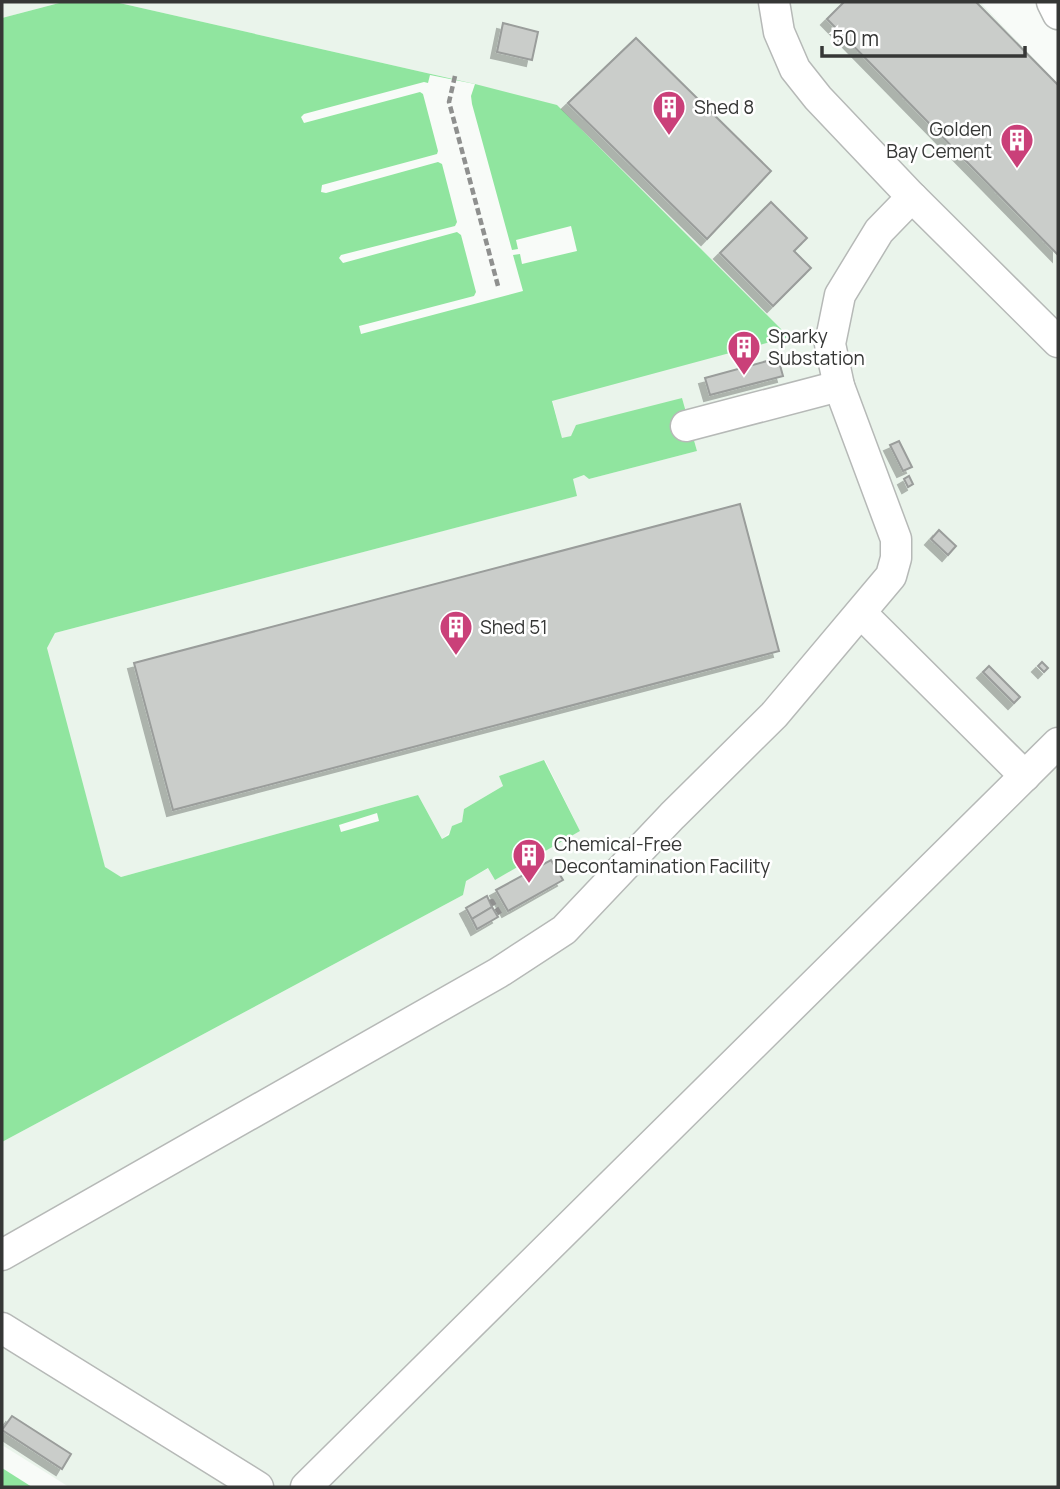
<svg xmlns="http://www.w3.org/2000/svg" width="1060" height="1489" viewBox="0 0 1060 1489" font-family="Manrope,sans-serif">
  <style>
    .built { fill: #eaf4eb }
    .water { fill: #90e59f }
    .pier { fill: #f8fbf8 }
    .building { fill: #cacdca; stroke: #9a9d9b; stroke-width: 2; filter: url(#shadow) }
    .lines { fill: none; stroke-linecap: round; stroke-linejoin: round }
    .minor-casing { stroke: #b6b9b7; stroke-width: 33 }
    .path { stroke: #8f908f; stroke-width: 4.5; stroke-dasharray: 7 3.5; stroke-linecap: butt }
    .minor { stroke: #fff; stroke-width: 30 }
    .labels { text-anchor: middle; stroke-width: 5; stroke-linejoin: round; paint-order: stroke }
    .poi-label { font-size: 19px; fill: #363736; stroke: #fff; text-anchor: start }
  </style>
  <defs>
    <filter id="shadow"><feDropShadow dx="-6" dy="6" stdDeviation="0" flood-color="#0004"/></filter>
  </defs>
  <rect width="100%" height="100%" fill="#f8fbf8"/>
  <g class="built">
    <path d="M2 2H63L2 18Z"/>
    <path d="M115 2H980L1058 84V1487H69L2 1445V1142L463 895 465 881 489 868 496 879 580 831 545 760 499 776 503 786 464 809 462 822 442 839 418 795 121 877 105 868 46 648 55 633 576 496 572 479 585 475 589 479 697 451 682 398 562 439 475 84Z"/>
  </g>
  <g class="water">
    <path d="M63 2H115L475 84 557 105 789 337 552 401 562 438 571 436 576 425 682 398 697 451 589 479 584 475 573 479 577 496 55 633 47 648 105 867 121 877 418 795 442 839 449 835 452 826 462 822 464 809 503 786 499 776 544 760 580 831 495 880 488 868 466 881 463 895 2 1142V18Z"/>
    <path d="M2 1468 32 1487H2Z"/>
  </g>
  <g class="pier">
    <path d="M430 75 475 84 471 96 472 104 512 250 518 249 516 240 571 226 577 251 522 264 520 254 513 255 523 291 361 334 359 326 474 296 476 292 461 235 457 232 343 263 339 258 341 255 455 226 457 222 442 164 438 162 326 193 321 192 322 185 437 154 438 151 423 94 420 92 304 123 301 117 304 114 424 82 428 83Z"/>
    <path d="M377 813 379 821 341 832 339 825Z"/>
  </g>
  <g class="building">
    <path d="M844 2H976L1058 85V255L827 19Z"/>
    <path d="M503 23 538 32 532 60 497 52Z"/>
    <path d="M636 38 771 171 707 239 568 103Z"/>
    <path d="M771 202 807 238 794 251 811 268 773 306 720 253Z"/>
    <path d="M778 358 783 376 710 395 705 378Z"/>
    <path d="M899 441 912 467 903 471 890 445Z"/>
    <path d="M909 476 913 484 908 487 904 479Z"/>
    <path d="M740 504 779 651 173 810 134 663Z"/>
    <path d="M939 530 956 546 948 555 931 539Z"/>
    <path d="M1042 662 1048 668 1044 672 1038 666Z"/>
    <path d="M989 666 1020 697 1014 703 983 672Z"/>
    <path d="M551 860 563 880 508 911 496 890Z"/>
    <path d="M487 896 492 907 472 919 466 908Z"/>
    <path d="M492 907 498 917 477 929 472 919Z"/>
    <path d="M12 1416 71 1454 62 1469 2 1430Z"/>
  </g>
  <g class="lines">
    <defs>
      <g id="minor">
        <path d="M774 2 779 32 795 69 818 98 912 197 1058 342"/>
        <path d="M1052 2 1058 14"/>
        <path d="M686 426 839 386"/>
        <path d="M861 613 1025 776"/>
        <path d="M2 1255 498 973 564 930 672 816 774 715 891 576 896 558V539L839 386 830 344 840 295 879 231 912 197"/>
        <path d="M2 1328 258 1487"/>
        <path d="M306 1487 1058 743"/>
      </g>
    </defs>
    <use href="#minor" class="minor-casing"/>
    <g class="path">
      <path d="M455 76 449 102 498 286"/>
      <path d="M490 902 492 901 500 914"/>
    </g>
    <use href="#minor" class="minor"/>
  </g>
  <defs>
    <symbol id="building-pin" viewBox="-11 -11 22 30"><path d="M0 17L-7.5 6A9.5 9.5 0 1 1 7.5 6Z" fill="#ca4079" stroke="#fff"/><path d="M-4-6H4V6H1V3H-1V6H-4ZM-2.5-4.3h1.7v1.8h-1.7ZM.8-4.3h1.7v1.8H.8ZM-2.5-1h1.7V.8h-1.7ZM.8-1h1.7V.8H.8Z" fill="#fff"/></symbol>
  </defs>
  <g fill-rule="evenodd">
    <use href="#building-pin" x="650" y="88" width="38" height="52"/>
    <use href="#building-pin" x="998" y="121" width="38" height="52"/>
    <use href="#building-pin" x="725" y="328" width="38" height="52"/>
    <use href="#building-pin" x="437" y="608" width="38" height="52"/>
    <use href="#building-pin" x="510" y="836" width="38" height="52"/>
  </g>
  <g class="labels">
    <g class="poi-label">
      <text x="694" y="114">Shed 8</text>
      <text x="992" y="136" text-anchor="end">Golden<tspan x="992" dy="22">Bay Cement</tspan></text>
      <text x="768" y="343">Sparky<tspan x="768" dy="22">Substation</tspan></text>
      <text x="480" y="634">Shed 51</text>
      <text x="554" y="851">Chemical-Free<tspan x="554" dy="22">Decontamination Facility</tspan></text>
    </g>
  </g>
  <rect width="1060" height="1489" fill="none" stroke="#363736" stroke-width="7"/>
  <path d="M822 46v10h203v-10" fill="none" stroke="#363736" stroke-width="3.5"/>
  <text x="832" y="46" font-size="21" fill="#363736" stroke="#ffffff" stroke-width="5" paint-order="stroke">50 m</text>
</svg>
